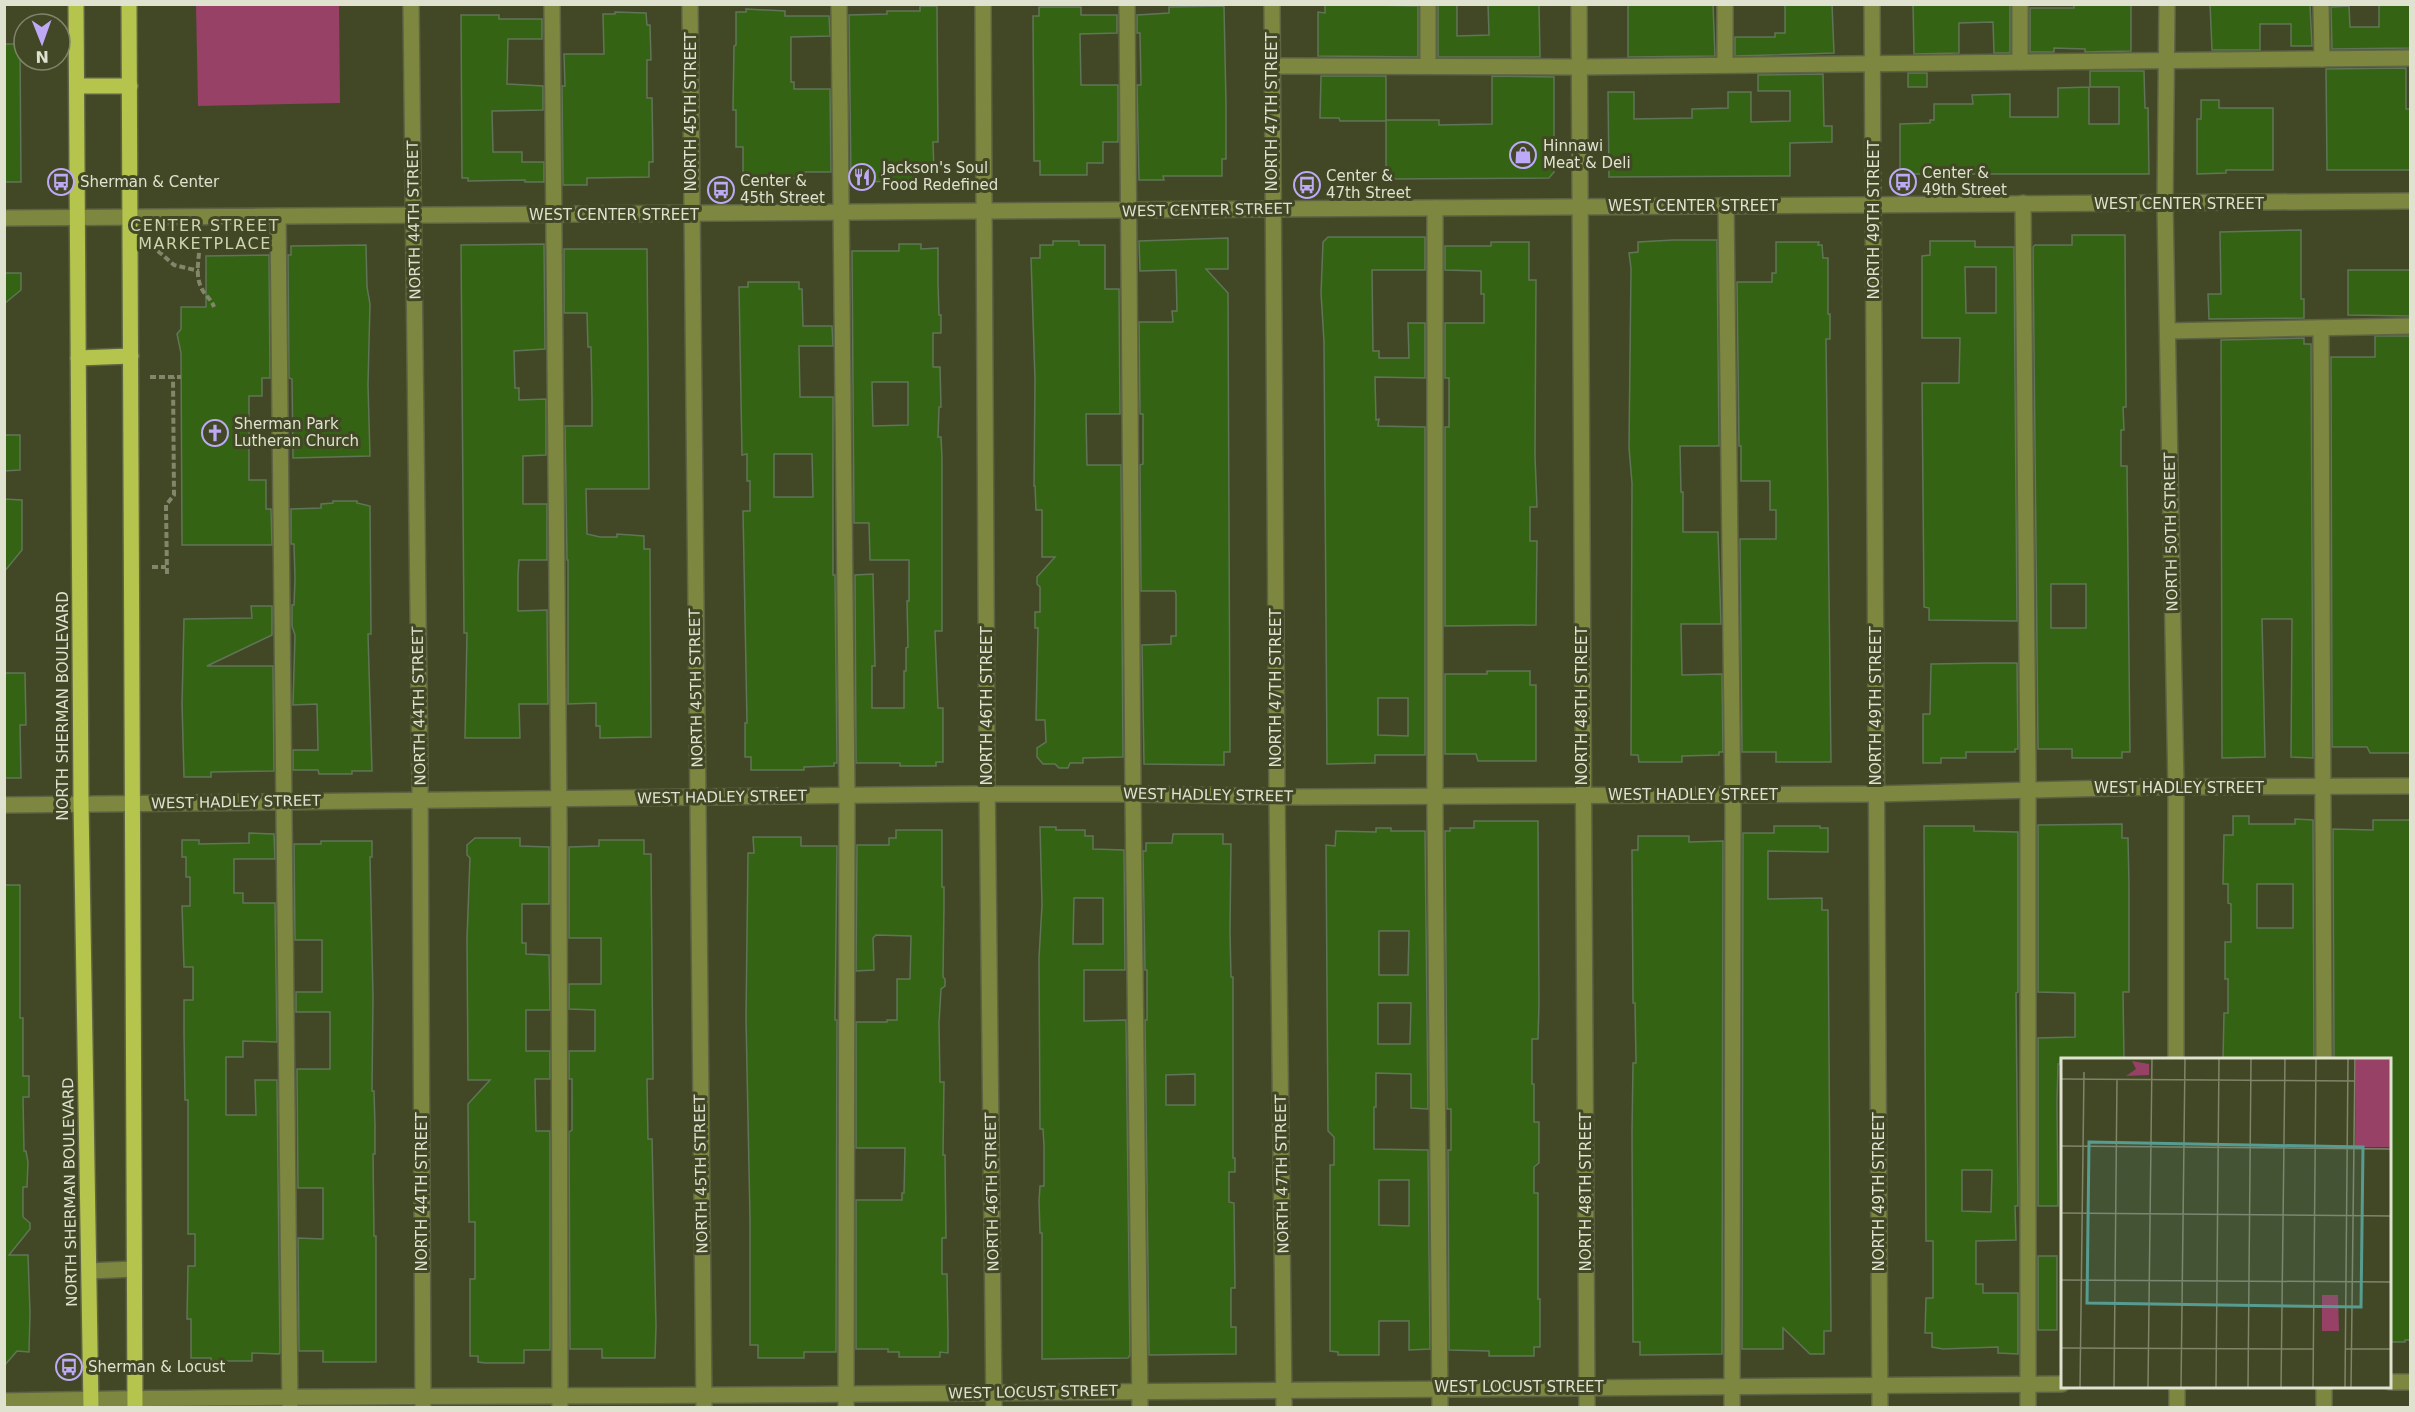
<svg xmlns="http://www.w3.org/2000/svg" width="2415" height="1412" viewBox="0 0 2415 1412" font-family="'DejaVu Sans',sans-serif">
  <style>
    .green { fill: #964165 }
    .building { fill: #346413; stroke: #607557; stroke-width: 1.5; fill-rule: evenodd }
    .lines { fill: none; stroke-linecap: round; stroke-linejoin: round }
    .minor-casing { stroke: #5e6344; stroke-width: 18 }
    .major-casing { stroke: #5e6344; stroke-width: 18 }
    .path { stroke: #82866b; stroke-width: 4; stroke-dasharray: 6 3; stroke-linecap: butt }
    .minor { stroke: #7d8740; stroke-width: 15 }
    .major { stroke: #b5c44d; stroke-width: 15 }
    .labels { text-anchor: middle; stroke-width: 6; stroke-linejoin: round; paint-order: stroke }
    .street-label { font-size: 15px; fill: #dee2cf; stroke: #424726 }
    .poi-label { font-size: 15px; fill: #dee2cf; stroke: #424726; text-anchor: start }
    .neighbourhood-label { font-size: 16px; letter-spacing: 1.5px; fill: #ced5ae; stroke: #424726 }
    .inset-road { fill: none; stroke: #80856a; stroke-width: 1.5 }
    .view { fill: #579c90; fill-opacity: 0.15; stroke: #579c90; stroke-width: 3 }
    .inset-edge { fill: none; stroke: #dee2cf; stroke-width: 3 }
  </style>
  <rect width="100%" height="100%" fill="#424726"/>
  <path class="green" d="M196 5H339L340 103 198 106Z"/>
  <g class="building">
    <path d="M1325 4 1418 6V57L1318 56V12L1325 13Z"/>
    <path d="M1438 4H1457V36L1489 35 1488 4H1539L1540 57H1438Z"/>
    <path d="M1628 4H1713L1715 56 1628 57Z"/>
    <path d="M1785 4H1832L1834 53 1735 56V37H1775V33H1785Z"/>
    <path d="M1913 4H2010V53H1994L1993 22 1959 23V53L1914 54Z"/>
    <path d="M2074 4H2131V51L2085 52V49L2054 48V52H2030V8H2074Z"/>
    <path d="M2210 4 2310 5 2312 46H2291V24H2260V50H2212Z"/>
    <path d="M2379 4H2410V48L2332 49 2331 7 2349 6 2350 27H2379Z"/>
    <path d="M920 6H937L938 142H933L934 172H916L915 181 851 182 849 15 887 14V11H920Z"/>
    <path d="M1224 6 1226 104V159H1222V176H1163L1164 180H1139L1137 85H1141L1140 33H1137V15L1169 13V7Z"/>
    <path d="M1039 7H1081V15H1117V33L1080 34 1081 85H1118V142H1103V163H1087V175H1040V161H1034L1033 16H1039Z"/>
    <path d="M746 9 785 11V16H829L830 36 791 37V82H794V89H830L831 172H805V178L743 179V147H736V110H733L734 46 736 45V12H746Z"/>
    <path d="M615 12 646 13 647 25H650L651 60H647V98H652L653 162H649V177L587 178V185H563L562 86H565L564 54H604L603 14H615Z"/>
    <path d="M461 15H499V19H542V39H508L507 84 543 86V110L492 111 493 152H522V162H544V182H525V180L468 181V178H462Z"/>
    <path d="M4 44H20L21 182H4Z"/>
    <path d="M2406 68V109H2410V170H2327L2326 69Z"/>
    <path d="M2090 71H2144L2145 108H2148L2149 174H1900V124L1930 123V120H1934V104H1973L1972 95 2010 94V117H2058V88L2089 87V124H2119V87H2090Z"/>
    <rect x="1908" y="73" width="19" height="14"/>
    <path d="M1823 74 1824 126H1832V142L1790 143V176L1609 177 1608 92H1634V119L1692 118V109L1728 108V92H1751V122L1790 121V91H1758V75Z"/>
    <path d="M1321 76H1386V120H1439V125L1492 124V76L1554 77V172L1549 178 1386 179V121H1340L1339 118H1320Z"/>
    <path d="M2201 100H2219V108H2273V170H2226V173L2197 174V119H2201Z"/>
    <path d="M2301 230V299H2304V318L2209 319 2208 294H2221L2220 232Z"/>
    <path d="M2072 235H2125L2126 407H2123L2124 430H2121V466H2127L2130 752H2122V758H2072V749H2038L2033 247 2035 245H2072ZM2051 584H2086V628H2051Z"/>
    <path d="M1328 237H1425V270H1372L1373 351H1379V358H1409L1408 323H1425V378L1375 377 1376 420 1379 419 1378 426 1425 427V755H1375V763L1327 764 1324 342 1321 293 1323 242ZM1378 698H1408V736L1378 735Z"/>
    <path d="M1228 238V269H1206L1228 293 1230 752H1224V765L1144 764 1142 645 1171 644V636H1176V594L1175 591H1141L1140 465 1143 464V414H1140L1139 322H1173L1172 311H1177L1176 270 1140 271 1139 241Z"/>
    <path d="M1673 240H1717L1719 446H1680L1681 492H1683V532H1718L1721 624H1681L1682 675 1722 674 1723 752H1719V755L1682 756V762H1639L1638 755H1631L1632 483 1629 448 1631 268 1629 253 1638 252V242Z"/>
    <path d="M1053 241H1079V245H1105V289H1119L1120 414H1086L1087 465H1121L1123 757 1083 758V763H1070L1068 768H1059L1055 764H1043L1037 757V748L1046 742 1045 720H1036L1038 628H1035V612H1040V587L1037 584V577L1055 557H1042V510H1036L1035 486H1034L1035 380 1031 258H1040V245H1053Z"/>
    <path d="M1930 241H1975V247H2014L2017 621 1929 620V608L1924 607 1922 383H1959L1960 338H1922V256L1930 255ZM1965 267H1996V313H1966Z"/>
    <path d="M1491 242H1529V280H1536L1535 456 1537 507H1530V541H1537L1536 625 1445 626V427H1449V378H1445V323H1484V294H1481V271L1445 270V246H1491Z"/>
    <path d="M1776 242H1819L1818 245H1822L1823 258H1828V314H1830V339H1826L1831 762H1776V752H1742L1740 539H1776V510H1770V481H1741V446H1739L1737 282H1772V273H1776Z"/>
    <path d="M544 244 545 349 514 351 515 388H519V400L546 399V455L523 456V504H547V560H519L518 575V611L547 610 548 704H519L520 738H465L467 633H464L461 245Z"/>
    <path d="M899 244H921V249L938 248V283L939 315H941V333H933V367H940L941 407H939L938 437H941L942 458V631H935L938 708H943V762H936V766H900V763H856L855 575 873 574 875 666H872V708H904V671H906V648L908 647 907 601H909V560H870L869 523H854L852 251H899ZM872 382H908V425L873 426Z"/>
    <path d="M366 245 367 287 370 304 368 385 370 456 293 458 292 379 289 378 288 255H291V246Z"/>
    <path d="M564 249H647L649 489H586L587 534 600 537H617V534L644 536V549H650L651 737 600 738V726H596V703L568 704V560H567L565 426H592V399L591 347H588L587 313H564Z"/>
    <path d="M269 255 270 378H262V396H249V480H266V509H271L272 545H182L181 353 177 334 181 329V307H206V256Z"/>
    <path d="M2348 270H2410V316L2348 315Z"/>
    <path d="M4 273H21V290L4 304Z"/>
    <path d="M748 282H799V289H802L803 326H832L833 346H799L800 397H833V575H835L837 763H834V766L804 767V770H751V757H745V723H747L743 511H750V481H747V454L742 455 739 287H748ZM774 454H812L813 497H774Z"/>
    <path d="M2375 336H2410V753H2370L2367 747H2332L2331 357H2375Z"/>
    <path d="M2304 338V344H2311L2313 758 2291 757 2292 619H2262L2265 757 2222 758 2221 340Z"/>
    <path d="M4 435H20V470L4 471Z"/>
    <path d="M4 499 22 500V550L4 572Z"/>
    <path d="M333 501H357V503L370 506 371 634H368L372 771H352V774H319L318 770H293V750H318L317 704 293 705 295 635 292 626V605H294L295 579 294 544H291V509L321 508V504L333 503Z"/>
    <path d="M251 606H272V635L207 666H273L274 771 211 772V777H184L182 704 184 619 252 618Z"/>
    <path d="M1989 663H2017L2018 749H2015V752H1966V758H1941V763H1923V714H1930L1931 664Z"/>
    <path d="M1487 671H1530V685H1536V761H1478L1476 754H1445V674H1487Z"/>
    <path d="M4 673H25L26 725H20L21 778H4Z"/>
    <path d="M2233 816H2249V824H2295V819L2313 820 2314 1059H2223L2224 1013H2228V979H2225V942H2231V904L2228 903V884H2223L2224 835H2233ZM2257 884H2293V928H2257Z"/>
    <path d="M2373 820H2410V1340H2405V1342H2390V1059H2334L2333 829 2373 830Z"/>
    <path d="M1474 821H1538L1539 1005 1538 1039H1532V1084H1534V1122H1539V1163L1534 1167V1193H1538V1299H1540V1347H1534V1356H1489V1351L1449 1350 1448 1150H1451V1109H1447L1445 831H1450V828H1474Z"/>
    <path d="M2122 824V838H2128L2129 884V992H2123L2124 1059H2060V1064H2058L2057 1102 2058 1206H2038V1038L2075 1037V993L2038 992V825Z"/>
    <path d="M1774 826H1820V828H1828V852L1768 851V899L1822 898V910H1828L1831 1331H1824V1354H1810L1783 1328V1349H1742L1743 833H1774Z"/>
    <path d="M1924 826H1974V831L2018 832V992L2016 993 2018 1206H2015L2016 1240 1976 1241V1284H1983V1293H2018V1354L1998 1353V1347L1943 1349 1932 1347V1333H1925L1926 1298H1933V1241H1926ZM1962 1170H1992L1991 1212 1962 1211Z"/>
    <path d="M1040 827H1056V830H1085V836H1093V849L1124 850 1125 970H1084V1021L1126 1020 1130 1355 1128 1358 1042 1359V1233H1040L1039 1201 1040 1186H1044V1146L1043 1129H1040L1039 958 1042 905ZM1074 898H1103V944H1073Z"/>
    <path d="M1376 828H1391V831H1425L1428 1109 1411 1108V1074L1376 1073V1107H1374V1149L1428 1150 1430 1349 1409 1350V1321H1379V1355H1338V1352L1330 1351V1165H1334V1137L1328 1131 1326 845 1335 846 1336 831 1376 832ZM1379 931H1409L1408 975H1379ZM1378 1003H1411L1410 1044H1378ZM1379 1180H1409V1226L1379 1225Z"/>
    <path d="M896 830H942V887H944V906L943 977 945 979V986L941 989 939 1023 940 1082H944L943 1155H945L946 1238H942V1274H947L948 1334V1353L940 1352V1357H899V1352H888V1349H856V1200H902V1193H904L905 1148H856V1022H887V1020H897V979H910L911 936 876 935 873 938 874 970 856 971 857 845H889V838H896Z"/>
    <path d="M249 833 274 834 275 859H234V893H243V903H275L277 1042 243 1041V1057H226V1115H256L255 1080H277L280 1352 279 1354 252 1353V1361H211V1358H191V1319H187L188 1266H195V1234H188V1100H185L184 1033V1000H193V967H184L182 906H190V877H186V857H182V840H199V844L249 843Z"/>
    <path d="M1173 834H1223V844H1231L1230 931 1231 977H1233V1158H1235V1172H1229V1202L1234 1203 1235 1288H1231V1327H1236V1354L1149 1355 1145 1020H1147V970H1145L1143 851H1146V843H1172ZM1195 1074V1105H1166V1075Z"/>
    <path d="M1638 836H1689V842L1723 841 1722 1354 1640 1355V1342H1633L1632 1132 1633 1063H1636L1635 1003H1633L1632 850H1638Z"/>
    <path d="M753 837H801V846H837L835 1020H837L836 1352H804V1358H758V1345H750V1219L746 1018 748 853H754Z"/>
    <path d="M475 838H520V846L549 847V904H522V943H526V954L549 955 550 1010H526V1051H550V1079H535L536 1131H550V1350H524V1363H485L478 1362V1356H470V1279H475V1222H469L468 1104 490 1080H468L467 938 470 858 467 855V845Z"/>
    <path d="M599 840H644V854H651L653 1079H647L648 1139H652L656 1326 655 1358H602V1349H570L569 1132 572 1130V1079H569V1051H595V1010L569 1009V984H601V938H569V847L599 846Z"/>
    <path d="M321 841H372V857H370L373 997 372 1091H374L375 1125V1154H373L374 1236H376V1362H323V1351H299L298 1238 323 1239V1188H298L297 1069H330V1012H296V992H322V940H295L294 844H321Z"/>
    <path d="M4 885H20V1018H23V1076H29V1097H23L24 1151H26L28 1162 27 1187H23V1217L30 1223V1229L9 1255H28L30 1313 29 1352 17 1351 4 1366Z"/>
    <rect x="2038" y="1256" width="19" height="74"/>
  </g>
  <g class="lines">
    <defs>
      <g id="minor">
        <path d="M411 4 420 781 423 1408"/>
        <path d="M552 4 559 823 560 1408"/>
        <path d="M690 4 704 1408"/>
        <path d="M839 4 847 796 846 1408"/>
        <path d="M983 4 987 775 994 1408"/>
        <path d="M1127 4 1133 794 1140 1408"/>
        <path d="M1272 4 1277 797 1284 1408"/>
        <path d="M1579 4 1587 1408"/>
        <path d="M1725 4V65"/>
        <path d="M1872 4 1880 1408"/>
        <path d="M2167 4 2165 205 2176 788V1060"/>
        <path d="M2321 4 2322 59"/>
        <path d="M2020 62V4"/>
        <path d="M1272 66 1580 67 2410 58"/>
        <path d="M1428 66V4"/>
        <path d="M2023 203 2028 769V1408"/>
        <path d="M1726 205 1733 813 1732 1408"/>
        <path d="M1435 208V816L1440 1408"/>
        <path d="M278 216 290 1408"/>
        <path d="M4 218 2410 201"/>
        <path d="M2321 328 2324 1060"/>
        <path d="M2168 331 2410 326"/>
        <path d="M4 805 969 794H1133L1301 797 1876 794 2153 787 2410 786"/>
        <path d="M89 1271 134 1269"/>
        <path d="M2390 1382H2410"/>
        <path d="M2177 1386V1408"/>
        <path d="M2324 1386V1408"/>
        <path d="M4 1401C287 1395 570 1397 853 1394 1256 1390 1659 1386 2062 1384"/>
      </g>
      <g id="major">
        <path d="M76 4 81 803 91 1408"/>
        <path d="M129 4 135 1408"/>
        <path d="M77 86H130"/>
        <path d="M78 358 131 356"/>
      </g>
    </defs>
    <use href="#minor" class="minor-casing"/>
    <use href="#major" class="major-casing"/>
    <g class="path">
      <path d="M200 244C199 257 195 275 201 287 204 295 211 298 214 307"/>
      <path d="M151 245 174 265 199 271"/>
      <path d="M150 377H181"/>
      <path d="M152 567H166"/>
      <path d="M167 574 166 505 174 495 173 377"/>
    </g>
    <use href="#minor" class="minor"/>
    <use href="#major" class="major"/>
  </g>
  <defs>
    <symbol id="shop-ring" viewBox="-11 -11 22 22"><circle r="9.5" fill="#424726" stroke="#bda9f5" stroke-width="1.5"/><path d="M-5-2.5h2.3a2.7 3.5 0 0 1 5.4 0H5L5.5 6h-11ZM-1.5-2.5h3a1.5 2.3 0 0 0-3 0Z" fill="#bda9f5"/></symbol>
    <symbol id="restaurant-ring" viewBox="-11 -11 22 22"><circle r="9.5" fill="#424726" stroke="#bda9f5" stroke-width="1.5"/><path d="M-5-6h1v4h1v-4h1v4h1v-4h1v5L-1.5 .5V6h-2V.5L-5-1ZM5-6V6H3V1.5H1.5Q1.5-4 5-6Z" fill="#bda9f5"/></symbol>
    <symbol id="bus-ring" viewBox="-11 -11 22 22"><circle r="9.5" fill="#424726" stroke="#bda9f5" stroke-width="1.5"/><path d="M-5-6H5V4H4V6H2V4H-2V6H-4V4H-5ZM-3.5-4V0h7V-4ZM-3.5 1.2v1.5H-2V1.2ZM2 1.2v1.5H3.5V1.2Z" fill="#bda9f5"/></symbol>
    <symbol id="church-ring" viewBox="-11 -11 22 22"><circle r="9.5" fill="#424726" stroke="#bda9f5" stroke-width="1.5"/><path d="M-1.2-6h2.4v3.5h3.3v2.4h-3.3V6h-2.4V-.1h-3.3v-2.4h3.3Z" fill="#bda9f5"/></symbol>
  </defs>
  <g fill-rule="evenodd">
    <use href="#shop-ring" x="1508" y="140" width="30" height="30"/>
    <use href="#restaurant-ring" x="847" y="162" width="30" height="30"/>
    <use href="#bus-ring" x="46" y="167" width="30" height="30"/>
    <use href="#bus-ring" x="1888" y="167" width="30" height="30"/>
    <use href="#bus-ring" x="1292" y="170" width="30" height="30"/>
    <use href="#bus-ring" x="706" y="175" width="30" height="30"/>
    <use href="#church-ring" x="200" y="418" width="30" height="30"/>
    <use href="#bus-ring" x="54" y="1352" width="30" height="30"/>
  </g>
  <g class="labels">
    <g class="street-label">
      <text transform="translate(691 112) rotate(-90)" y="5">NORTH 45TH STREET</text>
      <text transform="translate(1272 112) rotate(-90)" y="5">NORTH 47TH STREET</text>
      <text x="2179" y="209">WEST CENTER STREET</text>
      <text x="1693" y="211">WEST CENTER STREET</text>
      <text transform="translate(1207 210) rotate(-1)" y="5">WEST CENTER STREET</text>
      <text x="614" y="220">WEST CENTER STREET</text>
      <text transform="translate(414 220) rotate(-91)" y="5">NORTH 44TH STREET</text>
      <text transform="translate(1874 220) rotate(-90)" y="5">NORTH 49TH STREET</text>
      <text transform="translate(2171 532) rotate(-91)" y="5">NORTH 50TH STREET</text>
      <text transform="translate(696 688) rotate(-91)" y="5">NORTH 45TH STREET</text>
      <text transform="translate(1276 688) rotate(-90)" y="5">NORTH 47TH STREET</text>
      <text transform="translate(63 706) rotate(-90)" y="5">NORTH SHERMAN BOULEVARD</text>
      <text transform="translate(419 706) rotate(-91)" y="5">NORTH 44TH STREET</text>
      <text transform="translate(987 706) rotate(-90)" y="5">NORTH 46TH STREET</text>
      <text transform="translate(1582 706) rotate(-90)" y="5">NORTH 48TH STREET</text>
      <text transform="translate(1876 706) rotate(-90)" y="5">NORTH 49TH STREET</text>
      <text x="2179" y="793">WEST HADLEY STREET</text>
      <text transform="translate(1208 795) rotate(1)" y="5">WEST HADLEY STREET</text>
      <text x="1693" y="800">WEST HADLEY STREET</text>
      <text transform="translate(722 797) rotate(-1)" y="5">WEST HADLEY STREET</text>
      <text transform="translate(236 802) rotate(-1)" y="5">WEST HADLEY STREET</text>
      <text transform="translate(701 1174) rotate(-91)" y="5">NORTH 45TH STREET</text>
      <text transform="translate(1282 1174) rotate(-91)" y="5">NORTH 47TH STREET</text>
      <text transform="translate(70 1192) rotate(-91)" y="5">NORTH SHERMAN BOULEVARD</text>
      <text transform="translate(422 1192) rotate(-90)" y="5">NORTH 44TH STREET</text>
      <text transform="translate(992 1192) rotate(-91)" y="5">NORTH 46TH STREET</text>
      <text transform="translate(1586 1192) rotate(-90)" y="5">NORTH 48TH STREET</text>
      <text transform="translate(1879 1192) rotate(-90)" y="5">NORTH 49TH STREET</text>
      <text x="1519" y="1392">WEST LOCUST STREET</text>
      <text transform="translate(1033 1392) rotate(-1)" y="5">WEST LOCUST STREET</text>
    </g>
    <g class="poi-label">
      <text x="1543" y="151">Hinnawi<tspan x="1543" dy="17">Meat &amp; Deli</tspan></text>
      <text x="882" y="173">Jackson's Soul<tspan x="882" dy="17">Food Redefined</tspan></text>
      <text x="1922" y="178">Center &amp;<tspan x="1922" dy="17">49th Street</tspan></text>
      <text x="1326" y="181">Center &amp;<tspan x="1326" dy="17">47th Street</tspan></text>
      <text x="740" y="186">Center &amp;<tspan x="740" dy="17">45th Street</tspan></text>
      <text x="80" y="187">Sherman &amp; Center</text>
      <text x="234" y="429">Sherman Park<tspan x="234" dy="17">Lutheran Church</tspan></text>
      <text x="88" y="1372">Sherman &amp; Locust</text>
    </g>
    <g class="neighbourhood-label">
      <text x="205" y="231">CENTER STREET<tspan x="205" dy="18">MARKETPLACE</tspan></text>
    </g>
  </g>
  <g transform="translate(2061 1058)">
    <rect width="330" height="330" fill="#424726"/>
    <path d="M295 0H330V89H294ZM71 3 88 6V17L65 18 75 11ZM261 237H277L278 273H261Z" fill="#964165"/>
    <path class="inset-road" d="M0 21 294 23M0 88 330 91M0 155 330 158M0 222 330 224M0 290 253 291M285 291H330M19 330 23 14M53 330 56 21M87 330 91 0M120 330 124 0M155 330 158 0M187 330 190 0M220 330 224 0M252 330 255 0M284 330 287 0M290 330 294 0"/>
    <path class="view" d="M28 84 302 89 300 249 26 245Z"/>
    <rect width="330" height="330" class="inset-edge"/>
  </g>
  <rect width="2415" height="1412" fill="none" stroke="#dee2cf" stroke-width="12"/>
  <g transform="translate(42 42) rotate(179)"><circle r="28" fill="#424726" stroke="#80856a" stroke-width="1.5"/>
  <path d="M0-4.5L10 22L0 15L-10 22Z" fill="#bda9f5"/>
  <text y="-9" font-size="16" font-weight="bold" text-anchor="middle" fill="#dee2cf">N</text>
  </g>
</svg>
